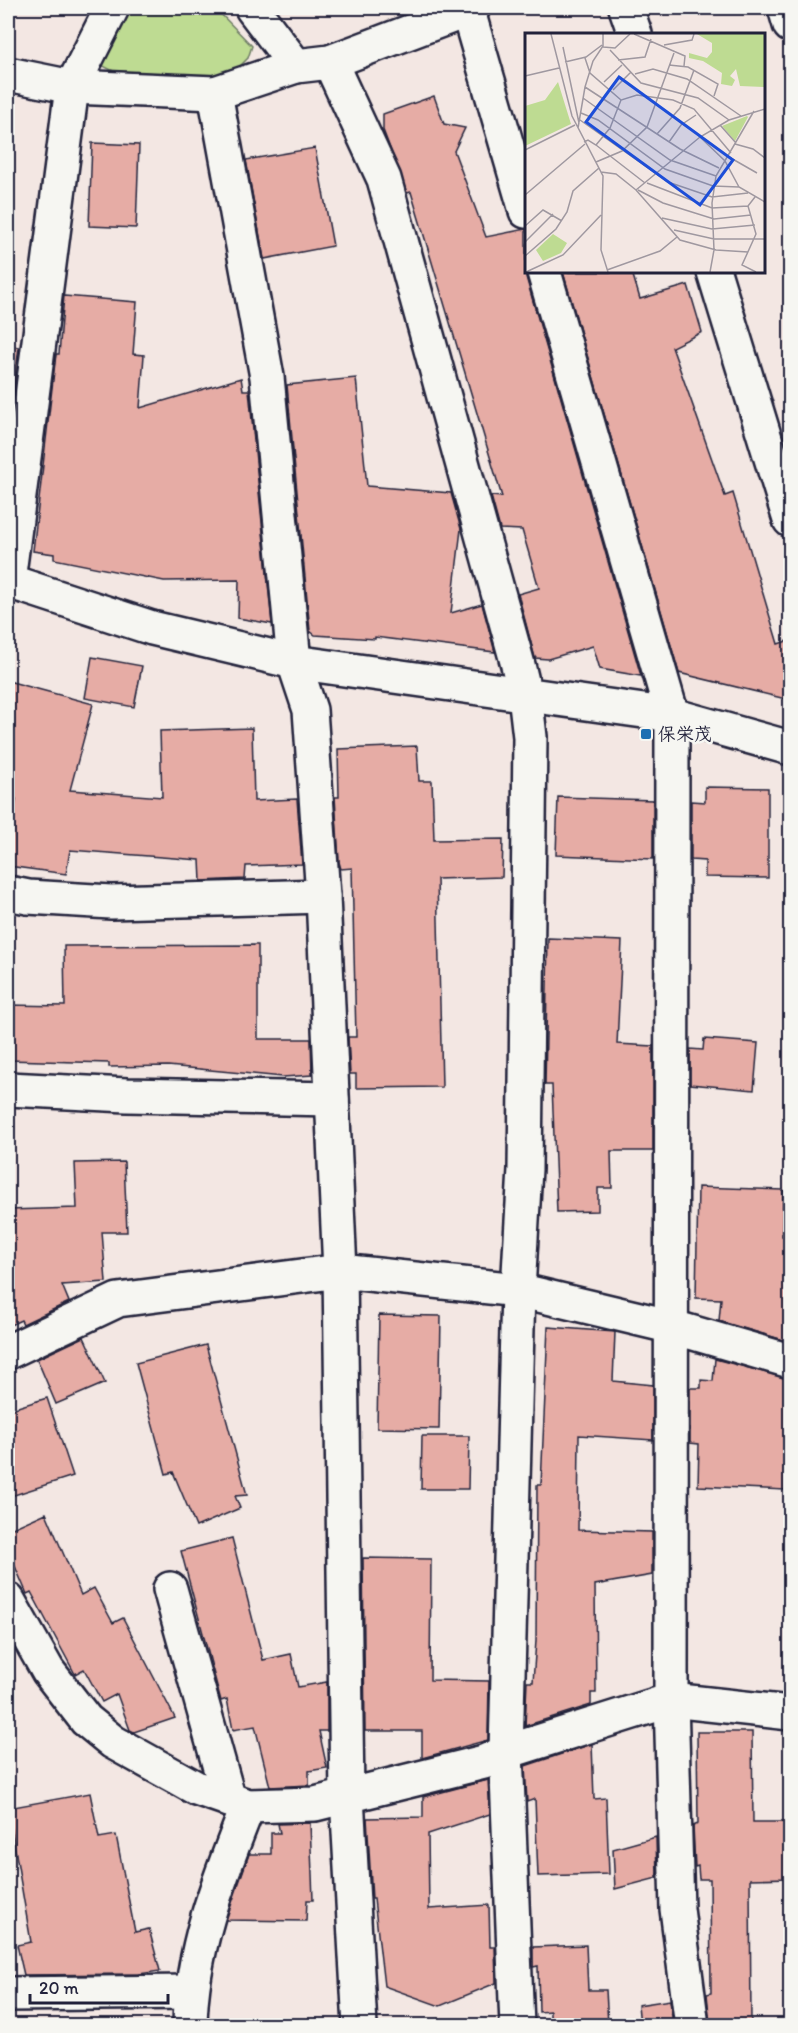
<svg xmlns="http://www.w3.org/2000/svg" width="798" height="2033" viewBox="0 0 798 2033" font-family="Itim,'Klee One',sans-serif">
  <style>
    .green { fill: #bedb92; stroke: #707e66; stroke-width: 1.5 }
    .building { fill: #e6aca5; stroke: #22223b; stroke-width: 1.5 }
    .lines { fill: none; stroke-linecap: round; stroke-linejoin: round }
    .minor-casing { stroke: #22223b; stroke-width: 38 }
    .tertiary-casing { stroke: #22223b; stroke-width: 38 }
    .minor { stroke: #f6f6f2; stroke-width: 33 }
    .tertiary { stroke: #f6f6f2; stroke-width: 33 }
    .poi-dot { fill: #1f6fb2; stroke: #f6f6f2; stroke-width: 2 }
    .labels { text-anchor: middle; stroke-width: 5; stroke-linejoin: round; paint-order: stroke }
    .poi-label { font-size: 18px; font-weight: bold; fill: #22223b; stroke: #f6f6f2; text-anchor: start }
    .inset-road { fill: none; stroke: #9f98a0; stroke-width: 1.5 }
    .view { fill: #1d4ed8; fill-opacity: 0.15; stroke: #1d4ed8; stroke-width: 3 }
    .inset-edge { fill: none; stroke: #22223b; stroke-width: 3 }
  </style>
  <rect width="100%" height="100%" fill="#f3e7e3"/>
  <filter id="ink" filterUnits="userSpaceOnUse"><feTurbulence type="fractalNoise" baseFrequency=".0167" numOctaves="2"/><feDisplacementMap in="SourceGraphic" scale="12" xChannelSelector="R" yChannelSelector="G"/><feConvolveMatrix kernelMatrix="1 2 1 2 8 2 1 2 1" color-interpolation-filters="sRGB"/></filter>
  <g filter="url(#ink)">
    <path class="green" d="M124 8H215L252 46 248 58 236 70 222 76 130 79 101 65Z"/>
    <g class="building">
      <path d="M434 96 444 124 465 128 454 151 486 237 526 229V277L641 676 600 669 593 646 548 659 535 658 518 594 539 588 522 530 500 529 491 496 502 497 411 192 407 193 383 130V114Z"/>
      <path d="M92 143 139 145 136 228 89 226Z"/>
      <path d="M315 148 333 246 264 259 246 160Z"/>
      <path d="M563 272H632L640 299 688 285 702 332 672 347 725 496 733 493 778 644 790 640V700L679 673Z"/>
      <path d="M64 296 137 302 133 354 144 355 140 408 241 378 243 390H249L272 624 238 618 239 580 164 581 54 559V554L33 551 56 354H59Z"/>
      <path d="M8 345 19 347 10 419H8Z"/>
      <path d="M356 378 367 486 451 493 461 529 451 613 482 604 495 652 375 637V639L315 635 310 631 287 385Z"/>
      <path d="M92 657 142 666 134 707 85 698Z"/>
      <path d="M8 681 93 704 70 790 162 797 160 731 252 728 254 801 297 799 302 864 246 866 245 879 201 881 200 860 70 850 66 874 8 866 16 799 8 796Z"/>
      <path d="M417 746 419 781H432L434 840 503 839 502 877 437 879 442 1087 356 1088V1074H350L348 1037H356L352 868 341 869 339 862 335 797H339L338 749Z"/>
      <path d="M705 787 768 788V878L705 877V861L691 860V801L705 802Z"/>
      <path d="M558 797 653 800V859L556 855Z"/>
      <path d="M548 938 622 941 617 1044 653 1046V1151H611L612 1188H598V1211L557 1212 552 1085H545Z"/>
      <path d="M258 945V1039H311L312 1075 283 1077 168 1066 109 1067V1063L8 1060V1005L65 1006 64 946Z"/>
      <path d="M704 1039 758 1043 754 1090 690 1084V1049L703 1050Z"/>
      <path d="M124 1162 127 1232H102L106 1282 62 1285 69 1302 23 1324 21 1320 8 1326V1210L77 1208 75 1163Z"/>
      <path d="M698 1187 783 1190 782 1236H790V1342L719 1321 721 1299 696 1298Z"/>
      <path d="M379 1315 441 1316 439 1429 377 1428Z"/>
      <path d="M548 1327 615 1332 613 1381 653 1385V1440L579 1435 578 1530 652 1532V1575L595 1585 596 1693H591V1705L525 1726 527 1682H533L536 1641 537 1485H541Z"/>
      <path d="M84 1337 105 1383 56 1404 37 1359Z"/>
      <path d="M206 1345 247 1495 235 1496 240 1508 196 1527 173 1472 166 1474 136 1363Z"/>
      <path d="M715 1359 790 1379 785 1490 698 1486 699 1444 690 1443V1388H701V1380L713 1381Z"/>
      <path d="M47 1398 73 1476 8 1497V1410Z"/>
      <path d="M422 1436H469L468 1489H421Z"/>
      <path d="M46 1513 81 1595 94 1588 113 1623 123 1618 175 1718 134 1732 130 1730 117 1694 102 1702 84 1669 75 1674 31 1592 27 1594 8 1550V1530Z"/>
      <path d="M232 1538 263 1660 291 1654 298 1687 327 1682V1731H319L327 1768 309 1771V1785L270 1787 255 1726 233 1730 227 1699 221 1701 181 1551Z"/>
      <path d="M363 1558 431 1559 430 1680 489 1681 488 1740 422 1758V1731H365Z"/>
      <path d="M697 1732H752L753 1822H790V1878L750 1879 751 2025H710L707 1994 711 1993 710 1879H699L698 1866 695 1867 693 1826 698 1824Z"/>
      <path d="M592 1744 594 1799 606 1798 609 1874 538 1876 535 1799 527 1802 525 1766Z"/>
      <path d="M488 1780 490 1814 428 1834 429 1909 489 1905 490 1947H495L496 1983 440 2006 384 1986 374 1899H372L367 1818 423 1817V1797Z"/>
      <path d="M90 1793 99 1838 116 1835 135 1932 149 1929 160 1971 139 1974 24 1975 17 1945 31 1942 8 1808Z"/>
      <path d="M310 1823 313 1900H307L306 1921 226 1920 249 1854H271V1833H280L278 1824Z"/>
      <path d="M656 1837 657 1878 615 1889 613 1849Z"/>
      <path d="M586 1945 588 1990H606L608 2025H550V2011L539 2012 538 1966 533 1967V1947Z"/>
      <path d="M670 2000 673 2025H640L638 2005Z"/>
    </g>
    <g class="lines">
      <defs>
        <g id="minor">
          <path d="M252 8 296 66"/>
          <path d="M467 8 526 211"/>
          <path d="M626 8 635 34"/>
          <path d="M785 8 790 25"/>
          <path d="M330 62 384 179 518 665 525 694 530 737 525 1169 518 1290 506 1752 517 2026"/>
          <path d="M8 74 72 87 215 93 296 66 330 62 473 8"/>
          <path d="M215 93 267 377 294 662 310 710 323 896 340 1271 347 1797 360 2026"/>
          <path d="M544 272 672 715 671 1700 677 1909 692 2026"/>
          <path d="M714 272 790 520"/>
          <path d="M8 581 72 87 112 8"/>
          <path d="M8 893 28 897 111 902 323 896"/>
          <path d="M8 1089 127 1095 332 1099"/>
          <path d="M8 1352 118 1300 340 1271 518 1290 673 1327 790 1361"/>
          <path d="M170 1589 229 1800"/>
          <path d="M8 1600 48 1671 86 1720 113 1742 196 1788 248 1806 315 1804 484 1762 506 1752 671 1700 790 1713"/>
          <path d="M8 1994 190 1992"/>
          <path d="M190 2026C191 1948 220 1877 248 1806"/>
        </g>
        <path id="tertiary" d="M8 581 152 628 294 662 672 715 790 748"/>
      </defs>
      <use href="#minor" class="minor-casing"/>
      <use href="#tertiary" class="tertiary-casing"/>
      <use href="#minor" class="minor"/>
      <use href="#tertiary" class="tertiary"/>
    </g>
  </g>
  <rect class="poi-dot" x="640" y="728" width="12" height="12" rx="3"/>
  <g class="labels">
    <g class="poi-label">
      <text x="658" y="740">保栄茂</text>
    </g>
  </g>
  <g transform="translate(525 33)">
    <rect width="240" height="240" fill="#f3e7e3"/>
    <path d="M172 1H240V54L215 53 211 36 205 43 210 47 207 53 196 51 197 40 178 28 164 25V20L182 25 187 19V10ZM33 49 46 91 0 113V73L20 67ZM222 83 223 84 210 108 197 93ZM28 201 42 210 36 220 18 228 11 217Z" fill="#bedb92"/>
    <path class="inset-road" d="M26 1 47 83 78 143 76 217 83 239M109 1 160 23 159 33M139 12 167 7 169 1M38 14 54 90M78 14 90 15 105 1M85 17 116 50 173 65 204 87M60 25 65 40 96 67M93 27 120 24 126 6M40 29 61 24 77 12M144 32 163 34 193 51 189 63M110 41 128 36 162 46 216 83M0 43 34 35M79 49 97 32M60 54 155 116 194 135M88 57 106 39M58 65 145 127 191 143M56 80 73 87 140 136 188 153 214 154M55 87 143 149 187 164 223 160M195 92 211 110M53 95 60 54 68 28 78 13V1M132 101 155 75 169 37M175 104 200 128 214 154 240 169M59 109 63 107 71 112 120 150M144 109 156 92 171 82M210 111 228 116 240 125M71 112 85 95 96 67 112 62 148 67 169 76 206 120M0 117 50 92M204 124 232 140M71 129 97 118 122 94 149 20M76 139 91 141 111 157 155 207 191 217 223 219M122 150 187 175 223 173 230 164M111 157 175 104 204 87 240 76M113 157 138 170 189 186 226 182M0 162 60 111M223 173 231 201 217 232 231 239M137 185 187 196 230 192M0 193 18 177 37 188M149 197 189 206H240M0 209 28 181M0 223 31 196 42 179 48 158 74 135M82 237 135 218 152 204M1 239 38 222 76 182M185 239 189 217 187 170 191 143 229 78"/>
    <path class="view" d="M94 44 208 127 175 172 61 89Z"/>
    <rect width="240" height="240" class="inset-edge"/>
  </g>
  <rect width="798" height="2033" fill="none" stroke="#f6f6f2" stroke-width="30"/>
  <rect x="15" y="15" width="768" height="2003" fill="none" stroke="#22223b" stroke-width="2" filter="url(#ink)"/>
  <path d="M30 1994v9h138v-9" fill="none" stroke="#22223b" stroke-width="3"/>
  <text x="39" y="1994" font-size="18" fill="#22223b" stroke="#f6f6f2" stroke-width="4.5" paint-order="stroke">20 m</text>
</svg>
